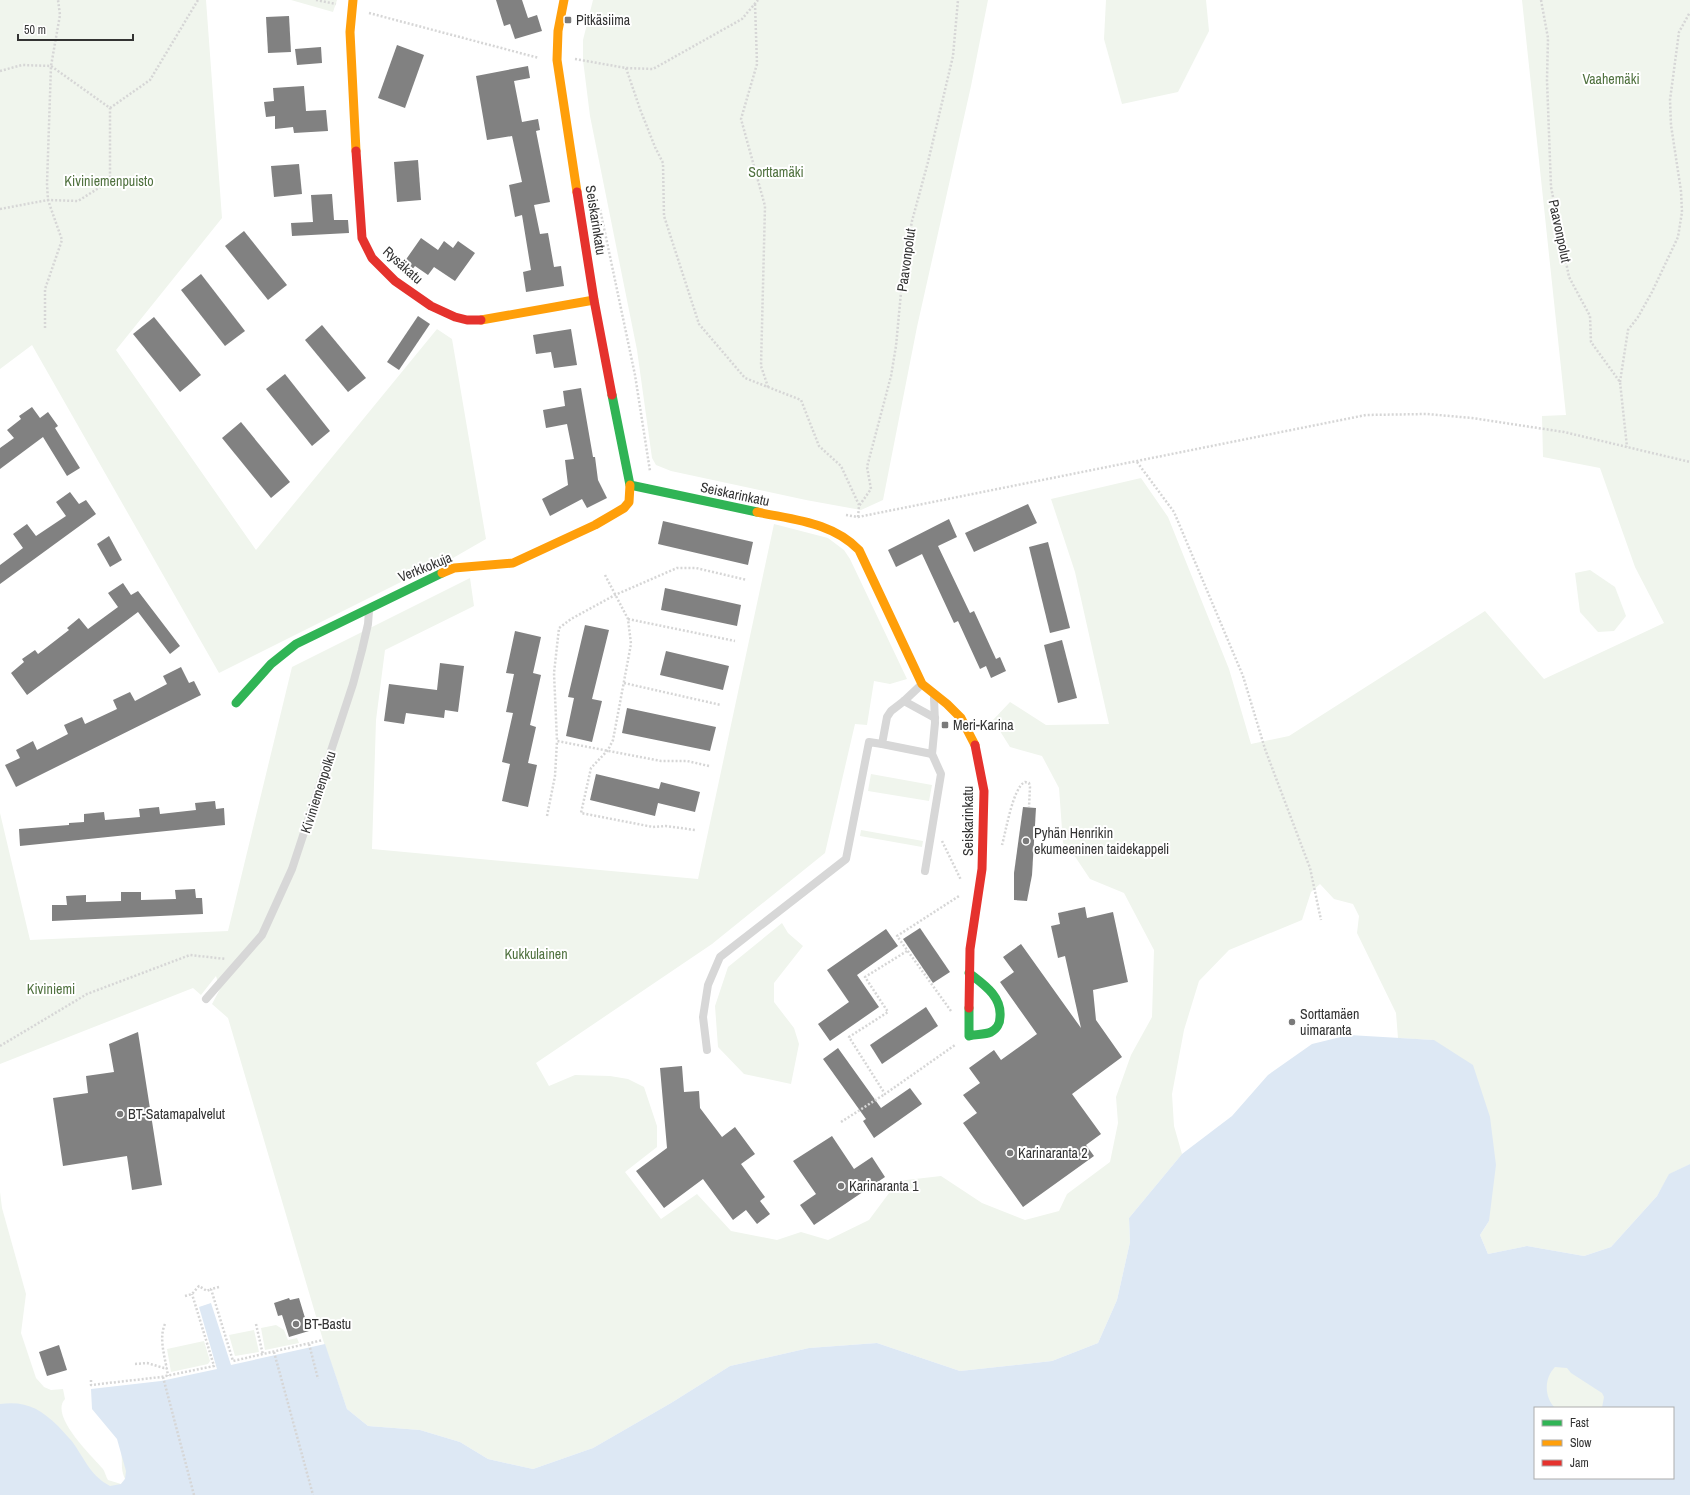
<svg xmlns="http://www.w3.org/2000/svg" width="1690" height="1495" viewBox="0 0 1690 1495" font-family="'Archivo Narrow',sans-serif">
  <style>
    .green { fill: #f0f5ed }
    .water { fill: #dde8f4; fill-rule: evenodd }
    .building { fill: #818181 }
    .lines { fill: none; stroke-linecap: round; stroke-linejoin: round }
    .path { stroke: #d6d6d6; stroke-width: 2.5; stroke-dasharray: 2 2; stroke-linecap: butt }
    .lane { stroke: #d7d7d7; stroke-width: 8 }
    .fast { stroke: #30b455; stroke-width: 9 }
    .slow { stroke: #ff9f0a; stroke-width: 9 }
    .jam { stroke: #e5322d; stroke-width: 9 }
    .poi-dot { fill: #7a7a7a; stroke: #fff; stroke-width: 1.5 }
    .labels { text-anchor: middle; stroke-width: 4; stroke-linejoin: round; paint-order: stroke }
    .poi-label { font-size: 14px; fill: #333; stroke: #fff; text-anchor: start }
    .park-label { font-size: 14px; fill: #4f713e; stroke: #fff }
    .street-label { font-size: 14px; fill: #333; stroke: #fff }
  </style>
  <rect width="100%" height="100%" fill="#fff"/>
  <g class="green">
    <path d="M0 0H206L222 218 116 350 256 550 437 329 452 339 486 539 453 558 435 565 219 673 32 345 0 369Z"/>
    <path d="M291 0H337L333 12Z"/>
    <path d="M593 0H988L971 86 917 327 883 500 861 510 806 500 671 471 656 465 652 458 637 350 590 116 583 60V40Z"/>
    <path d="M1106 0H1206L1209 31 1178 92 1122 104 1104 39Z"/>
    <path d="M1522 0H1690V1164L1670 1174 1657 1196 1611 1247 1584 1256 1527 1246 1488 1254 1480 1235 1489 1221 1434 1040 1398 1038 1396 1013 1357 933 1359 916 1353 904 1334 899 1320 884 1311 892 1302 920 1229 950 1199 981 1184 1030 1172 1094 1174 1126 1182 1154 1129 1218 1130 1242 1117 1300 1098 1343 1052 1361 960 1371 877 1343 809 1348 730 1366 671 1403 593 1448 533 1469 488 1459 460 1442 420 1430 368 1426 347 1409 323 1340 228 1018 212 1004 220 989 216 976 201 995 193 988 0 1064V813L30 940 228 931 292 667 470 578 474 606 385 650 376 720 372 849 698 879 774 524 828 538 844 550 850 559 907 679 890 684 874 681 867 725 855 724 825 853 712 944 536 1063 549 1086 575 1075 610 1076 628 1079 644 1087 657 1126V1147L625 1172 661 1219 697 1194 731 1231 777 1240 801 1232 828 1240 869 1220 898 1181 941 1176 982 1203 1025 1220 1059 1211 1067 1194 1110 1162 1118 1123 1116 1097 1131 1055 1152 1017 1154 950 1124 893 1090 879 1076 858 1063 843 1059 788 1042 756 1010 747 993 720 1010 702 1046 725 1109 724 1075 572 1051 499 1141 478 1168 517 1229 669 1251 744 1289 736 1485 611 1544 679 1664 623 1635 567 1600 468 1543 457 1542 416 1566 415Z"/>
    <path d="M1590 570 1615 587 1626 616 1614 631 1598 632 1580 612 1575 573Z"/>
    <path d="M871 774 932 785 929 801 868 791Z"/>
    <path d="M861 830 923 841 922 847 860 836Z"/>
    <path d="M782 923 788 933 803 946 774 983V1002L794 1028 799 1044 791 1084 744 1074 718 1047 715 1006 728 967Z"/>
    <path d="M0 1192 2 1208 26 1294 21 1333 36 1378 44 1387 51 1390 63 1389 65 1399C49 1416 92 1456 103 1469 105 1472 106 1477 108 1480L121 1484 125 1479C120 1468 123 1462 121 1450L143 1488 48 1495 0 1447Z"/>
    <path d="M276 1325 284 1330 288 1340 297 1338 299 1343 265 1350 261 1328Z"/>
    <path d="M254 1330 259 1352 235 1356 229 1335Z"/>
    <path d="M204 1341 210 1361 208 1364 171 1372 167 1349Z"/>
    <path d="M1549 1342 1624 1408H1535Z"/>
  </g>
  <path class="water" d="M1349 1035 1434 1040 1473 1065 1490 1117 1496 1165 1489 1221 1480 1235 1488 1254 1527 1246 1584 1256 1611 1247 1657 1196 1669 1174 1690 1164V1495H0V1404C26 1401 39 1408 58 1426 64 1433 71 1439 76 1447 87 1464 92 1476 110 1486L121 1484 125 1479 126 1471 117 1439 92 1409 91 1389 161 1381 217 1369 199 1307 211 1303 231 1365 325 1344 347 1409 368 1426 420 1430 460 1442 488 1459 533 1469 593 1448 671 1403 730 1366 809 1348 877 1343 960 1371 1052 1361 1098 1343 1117 1300 1130 1242 1129 1218 1182 1154 1232 1116 1268 1075 1312 1044ZM1555 1367 1567 1368 1571 1373 1602 1393 1604 1397 1602 1408H1673V1478H1535V1408H1555C1544 1397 1544 1378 1555 1367Z"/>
  <g class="building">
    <path d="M496 0H522L528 18 537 15 542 31 515 39 510 24 504 26Z"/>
    <path d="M289 16 291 52 268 53 266 17Z"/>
    <path d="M397 45 424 55 405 108 378 98Z"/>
    <path d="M321 47 322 63 297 65 295 49Z"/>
    <path d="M528 66 530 78 514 81 522 122 538 119 540 130 536 131 550 202 534 205 540 234 548 233 554 267 561 266 564 286 526 292 523 272 531 270 522 215 515 217 509 185 522 182 512 136 487 140 476 76Z"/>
    <path d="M304 86 306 111 326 110 328 131 294 133 293 127 275 129V116L266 117 264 102 274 101 273 88Z"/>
    <path d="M418 160 421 200 397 202 394 162Z"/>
    <path d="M299 164 302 194 274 197 271 166Z"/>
    <path d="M332 194 334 220H348L349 233 292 236 291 223 313 222 311 195Z"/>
    <path d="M244 231 287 285 268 300 225 246Z"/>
    <path d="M421 238 438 250 444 241 453 248 458 241 475 253 455 281 434 267 428 275 415 266 408 275 400 268Z"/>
    <path d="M201 274 245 331 225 346 181 290Z"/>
    <path d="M418 316 430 324 399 370 387 362Z"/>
    <path d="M154 317 201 375 180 392 133 334Z"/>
    <path d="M322 325 366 378 348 392 305 340Z"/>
    <path d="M571 329 577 365 554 368 551 352 536 354 533 335Z"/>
    <path d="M285 374 330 431 312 446 266 389Z"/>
    <path d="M581 388 593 457H595L598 480 607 498 587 508 582 499 550 516 542 499 568 485 565 460 574 459 567 424 546 428 543 410 565 406 563 391Z"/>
    <path d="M32 407 40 418 48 412 58 426 55 428 80 468 67 476 43 437 0 469V448L14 438 7 430 21 419 19 416Z"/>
    <path d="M241 422 290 482 271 498 222 438Z"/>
    <path d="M70 492 79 504 86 500 96 514 0 584V565L23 548 13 534 27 524 36 536 66 516 56 502Z"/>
    <path d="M1028 504 1037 523 974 552 965 533Z"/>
    <path d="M949 519 957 537 938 546 970 613 974 611 996 659 1000 657 1006 671 991 678 986 666 980 669 958 621 954 623 922 554 896 567 888 550Z"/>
    <path d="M663 521 753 542 748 565 658 544Z"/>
    <path d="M109 536 122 560 110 567 97 544Z"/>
    <path d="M1048 542 1070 628 1050 633 1029 547Z"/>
    <path d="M123 583 131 595 138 591 180 646 170 654 138 612 27 695 11 673 24 662 22 659 35 650 38 654 69 630 67 628 79 618 88 629 118 607 108 593Z"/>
    <path d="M665 588 741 605 737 626 661 610Z"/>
    <path d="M585 625 609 630 592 699 602 701 592 742 566 736 574 698 568 697Z"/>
    <path d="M515 631 541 637 533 673 541 675 530 725 536 727 528 763 537 765 528 807 502 801 510 764 502 762 513 713 506 712 514 674 506 673Z"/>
    <path d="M1062 640 1077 698 1058 703 1044 645Z"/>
    <path d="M666 651 729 666 723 690 660 675Z"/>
    <path d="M440 663 464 666 458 712 445 710 444 718 406 713 404 724 384 721 389 684 437 690Z"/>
    <path d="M181 667 189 683 194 681 201 695 16 787 5 765 20 758 16 750 33 741 37 750 68 734 64 725 82 717 85 724 117 709 113 700 130 692 135 701 167 684 163 676Z"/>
    <path d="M627 708 716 727 710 751 622 733Z"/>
    <path d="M596 774 659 789 661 782 700 792 695 812 658 803 655 816 590 800Z"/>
    <path d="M215 801 216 809 224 808 225 825 20 846 19 829 69 825V823L84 822V814L104 812 105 820 140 817 139 809 159 807 160 814 196 810 195 803Z"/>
    <path d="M1023 807 1036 808 1032 875 1027 901 1014 900V873Z"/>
    <path d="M195 889 196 898H202L203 914 52 921V905H67L66 896 86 895V902L121 901V892H141V900L176 899 175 890Z"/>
    <path d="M1085 907 1087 918 1113 912 1128 982 1093 990 1096 1020 1122 1057 1072 1094 1101 1134 1086 1145 1094 1156 1023 1207 963 1123 977 1113 963 1095 980 1083 969 1068 994 1050 1001 1060 1037 1034 1000 982 1014 972 1003 957 1021 944 1081 1028 1065 956 1058 958 1051 926 1060 924 1058 913Z"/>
    <path d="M920 928 950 972 933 983 903 939Z"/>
    <path d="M886 929 898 946 857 975 879 1007 830 1041 818 1024 849 1002 827 970Z"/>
    <path d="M926 1007 938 1026 882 1064 870 1045Z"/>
    <path d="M138 1032 162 1185 132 1190 127 1156 63 1166 53 1098 88 1093 86 1076 114 1072 109 1044Z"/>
    <path d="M838 1048 881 1108 910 1088 922 1104 874 1138 863 1121 866 1119 823 1059Z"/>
    <path d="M682 1066 684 1092 699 1091 700 1108 722 1137 735 1127 755 1154 741 1164 765 1197 760 1201 770 1214 757 1224 746 1210 733 1220 703 1179 664 1208 636 1171 667 1148 660 1068Z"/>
    <path d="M832 1136 854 1169 872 1157 885 1177 814 1225 800 1205 816 1194 793 1161Z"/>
    <path d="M289 1298 290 1300 299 1298 309 1331 289 1337 282 1315 278 1316 274 1303Z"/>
    <path d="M59 1345 67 1370 47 1376 39 1352Z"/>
  </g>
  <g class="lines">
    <g class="path">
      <path d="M316 0 336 4"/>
      <path d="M1541 0 1548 38 1547 80 1551 187 1569 277 1590 316 1591 342 1620 382 1627 447"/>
      <path d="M755 4 757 64 741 119 765 206 761 366 768 387"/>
      <path d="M369 13 539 58"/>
      <path d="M575 59 626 68 653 69 742 19 758 0"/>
      <path d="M626 68 640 109 655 147 663 163 664 216 699 324 745 378 801 400 819 446 841 466 859 505"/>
      <path d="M0 71 22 65 51 66 110 108"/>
      <path d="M110 108 150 80 198 0"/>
      <path d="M0 209 48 200 78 201 110 181V108"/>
      <path d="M600 209 635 375 650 471"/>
      <path d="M45 328V289L62 240 48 200 47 184 51 66 60 15 58 0"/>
      <path d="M1620 382 1628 330 1638 317 1652 292 1678 237 1682 212 1681 191 1671 125 1670 100 1679 32 1690 12"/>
      <path d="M1137 462 1174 512 1243 676 1265 749 1310 868 1321 920"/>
      <path d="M846 515 858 517 1366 415 1427 414 1472 418 1564 432 1690 462"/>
      <path d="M858 517 859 506 871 489 867 467 891 376 896 346 903 271 912 221 928 162 953 56 958 0"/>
      <path d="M605 575 628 619 631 644 613 740 608 750 591 768 581 813 653 827 666 826 695 830"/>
      <path d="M628 619 735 641"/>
      <path d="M624 683 721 705"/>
      <path d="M709 766 687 761H661L557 741 554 673 559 628 571 619 615 595 677 568H696L747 580"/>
      <path d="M547 816 555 776 557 741"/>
      <path d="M942 841 961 880"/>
      <path d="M1002 845C1006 831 1013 787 1025 782L1029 783 1030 787 1029 807"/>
      <path d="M907 951 865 977 888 1012 849 1037 885 1094 955 1045"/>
      <path d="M951 1011 897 936 959 896"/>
      <path d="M0 1046 87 994 190 955 226 959"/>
      <path d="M841 1122 885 1094"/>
      <path d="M219 1287 211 1289 233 1361 323 1340"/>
      <path d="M185 1296 192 1294 199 1286 207 1291 211 1289"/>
      <path d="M165 1324C158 1339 166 1360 168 1376"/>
      <path d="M256 1324 263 1355"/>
      <path d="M309 1344 318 1379"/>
      <path d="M274 1352 313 1495"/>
      <path d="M135 1364 147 1363 164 1368H167"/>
      <path d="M163 1377 194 1495"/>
      <path d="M91 1380V1385L161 1377 214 1366 192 1294"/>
    </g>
    <g class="lane">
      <path d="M921 685 904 701 891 711 887 717 882 744 932 754"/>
      <path d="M904 701 935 718"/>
      <path d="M925 871 941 774 932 754 935 723 934 698"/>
      <path d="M206 999 262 935 292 869 353 684 362 650 368 624 369 611"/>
      <path d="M707 1050 703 1017 708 985 720 957 846 859 869 742 882 744"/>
    </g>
    <g class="fast">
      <path d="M612 395 630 485 757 512"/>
      <path d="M236 703 271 664 296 644 442 573"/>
      <path d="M969 973C983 984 1002 996 1000 1017 1000 1023 997 1029 991 1032 984 1035 976 1034 969 1036V1008"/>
    </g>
    <g class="slow">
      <path d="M353 0 350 32 356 151"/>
      <path d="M564 0 558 31 557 60 577 192"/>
      <path d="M481 320 594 300"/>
      <path d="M757 512C794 520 832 522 859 550L922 684 947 704 961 718 975 745"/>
      <path d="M442 573 454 568 513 563 595 525 624 508 629 502 630 485"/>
    </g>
    <g class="jam">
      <path d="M356 151 362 238 372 258 395 281 431 306 455 317 467 320H481"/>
      <path d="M577 192 594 300 612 395"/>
      <path d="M969 1008 970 949 982 869 984 791 975 745"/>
    </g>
  </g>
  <g class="poi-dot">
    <rect x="564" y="16" width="8" height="8" rx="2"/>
    <rect x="941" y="721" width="8" height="8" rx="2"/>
    <circle cx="1026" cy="841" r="4"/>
    <circle cx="1292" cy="1022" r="4"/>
    <circle cx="120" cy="1114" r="4"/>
    <circle cx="1010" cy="1153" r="4"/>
    <circle cx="841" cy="1186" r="4"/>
    <circle cx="296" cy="1324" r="4"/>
  </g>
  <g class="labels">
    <g class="poi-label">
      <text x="576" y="25">Pitkäsiima</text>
      <text x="953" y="730">Meri-Karina</text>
      <text x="1034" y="838">Pyhän Henrikin<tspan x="1034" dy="16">ekumeeninen taidekappeli</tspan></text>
      <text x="1300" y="1019">Sorttamäen<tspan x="1300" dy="16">uimaranta</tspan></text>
      <text x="128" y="1119">BT-Satamapalvelut</text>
      <text x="1018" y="1158">Karinaranta 2</text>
      <text x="849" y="1191">Karinaranta 1</text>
      <text x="304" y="1329">BT-Bastu</text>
    </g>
    <g class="park-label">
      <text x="1611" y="84">Vaahemäki</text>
      <text x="776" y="177">Sorttamäki</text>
      <text x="109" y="186">Kiviniemenpuisto</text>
      <text x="536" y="959">Kukkulainen</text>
      <text x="51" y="994">Kiviniemi</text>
    </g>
    <g class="street-label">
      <text transform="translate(596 220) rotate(81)" y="5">Seiskarinkatu</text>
      <text transform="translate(1560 231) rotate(78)" y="5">Paavonpolut</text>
      <text transform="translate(906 260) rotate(-82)" y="5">Paavonpolut</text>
      <text transform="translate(403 265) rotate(42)" y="5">Rysäkatu</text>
      <text transform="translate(735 494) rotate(12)" y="5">Seiskarinkatu</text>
      <text transform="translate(425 567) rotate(-22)" y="5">Verkkokuja</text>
      <text transform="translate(318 792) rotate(-72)" y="5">Kiviniemenpolku</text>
      <text transform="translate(968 821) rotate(-90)" y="5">Seiskarinkatu</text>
    </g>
  </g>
  <rect x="1534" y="1407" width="140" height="72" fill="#ffffff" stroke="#adadad"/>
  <rect x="1542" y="1420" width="20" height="6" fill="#30b455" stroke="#adadad"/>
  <text x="1570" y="1427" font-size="12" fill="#333333">Fast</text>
  <rect x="1542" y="1440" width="20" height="6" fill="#ff9f0a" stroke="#adadad"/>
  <text x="1570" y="1447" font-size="12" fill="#333333">Slow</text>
  <rect x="1542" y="1460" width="20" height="6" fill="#e5322d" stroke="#adadad"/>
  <text x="1570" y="1467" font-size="12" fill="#333333">Jam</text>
  <path d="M18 34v6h115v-6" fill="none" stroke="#333333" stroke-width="2"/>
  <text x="24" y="34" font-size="12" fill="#333333" stroke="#ffffff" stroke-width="3" paint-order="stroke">50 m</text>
</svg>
